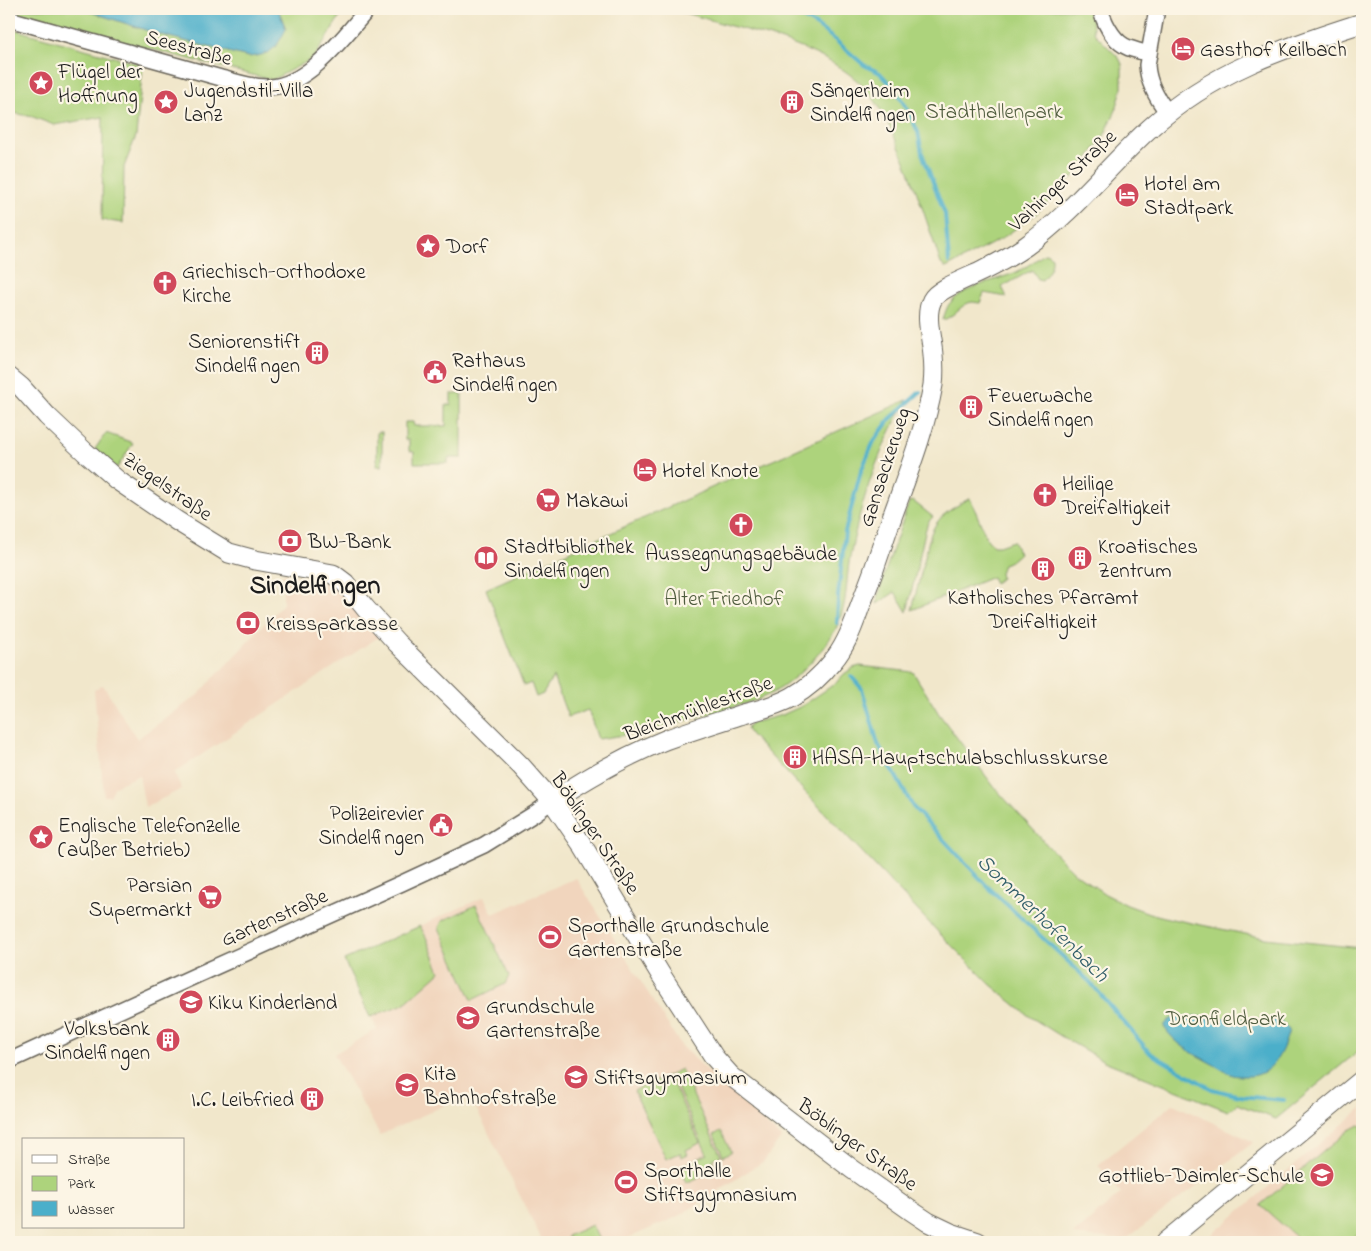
<svg xmlns="http://www.w3.org/2000/svg" width="1371" height="1251" viewBox="0 0 1371 1251" font-family="'Indie Flower',sans-serif">
  <style>
    .built { fill: #f1d5bd }
    .green { fill: #add37c; stroke: #64784c }
    .water { fill: #4bafca; stroke: #346673 }
    .lines { fill: none; stroke-linecap: round; stroke-linejoin: round }
    .stream { stroke: #4bafca; stroke-width: 4 }
    .minor-casing { stroke: #676359; stroke-width: 18 }
    .major-casing { stroke: #676359; stroke-width: 21 }
    .minor { stroke: #fff; stroke-width: 15 }
    .major { stroke: #fff; stroke-width: 19 }
    .labels { text-anchor: middle; stroke-width: 4.5; stroke-linejoin: round; paint-order: stroke }
    .street-label { font-size: 21px; fill: #1c1c1c; stroke: #fcf5e5 }
    .poi-label { font-size: 21px; fill: #1c1c1c; stroke: #fcf5e5; text-anchor: start }
    .park-label { font-size: 21px; fill: #4f5c3e; stroke: #fcf5e5 }
    .water-label { font-size: 22px; font-style: italic; fill: #315e6a; stroke: #fcf5e5 }
    .district-label { font-size: 26px; font-weight: bold; fill: #1c1c1c; stroke: #fcf5e5 }
  </style>
  <rect width="100%" height="100%" fill="#fcf5e5"/>
  <filter id="ink" filterUnits="userSpaceOnUse"><feTurbulence type="fractalNoise" baseFrequency=".02" numOctaves="2"/><feDisplacementMap in="SourceGraphic" scale="10" xChannelSelector="R" yChannelSelector="G"/><feConvolveMatrix kernelMatrix="1 2 1 2 8 2 1 2 1" color-interpolation-filters="sRGB"/></filter>
  <filter id="wash" filterUnits="userSpaceOnUse"><feTurbulence type="fractalNoise" baseFrequency=".0096" numOctaves="4" result="noise"/><feDisplacementMap in="SourceGraphic" scale="20" xChannelSelector="R" yChannelSelector="G"/><feGaussianBlur stdDeviation="1.12" result="paint"/><feColorMatrix in="noise" values="0 0 0 0 0 0 0 0 0 0 0 0 0 0 0 0 0 1.4 0 .05"/><feComposite in="paint" operator="in"/></filter>
  <g filter="url(#wash)">
    <rect width="100%" height="100%" fill="#f1e7cb"/>
    <g class="built">
      <path d="M283 573 325 582 332 586 342 593 380 636 174 773 182 789 145 807 139 775 115 786 110 796H104L94 690 103 685 137 739 198 695 283 604Z"/>
      <path d="M576 878 682 1047 781 1138 764 1161 679 1216 619 1242H543L469 1094 380 1135 334 1054 377 1029 344 960 484 897 493 914Z"/>
      <path d="M1173 1104 1254 1142 1125 1240 1073 1235 1121 1193 1098 1165Z"/>
      <path d="M1362 1108V1242H1203Z"/>
    </g>
    <g class="green">
      <path d="M9 9H82L158 34 248 57 286 29 278 9H348L337 21 314 58 272 80 9 13Z"/>
      <path d="M669 9H1090L1094 33 1119 58 1122 64V88L1116 110 1102 140 1078 172 1036 214 1001 239 946 268 941 264C928 225 916 187 900 149 891 130 883 109 869 93 838 55 777 38 731 26 710 20 690 14 669 9Z"/>
      <path d="M9 28 143 65 136 136 124 167 123 223 102 220 103 117 54 125 33 117 9 112Z"/>
      <path d="M1046 253 1052 257C1053 267 1048 273 1042 280L1038 279 1032 270 1002 287 1007 297 984 293 980 303C979 303 973 302 972 302 962 303 954 317 943 320 945 313 947 306 951 302 964 288 995 280 1012 274 1025 269 1035 260 1046 253Z"/>
      <path d="M451 394H462V458H448V463H414V452L409 451V440H405V422H413L414 426H446V405H451Z"/>
      <path d="M907 400C879 449 862 497 851 552 846 573 848 595 841 616 834 641 803 673 781 688 761 701 736 706 713 713 692 718 672 725 651 730 634 734 616 736 598 739L588 710 568 717 553 677 543 694 536 697 531 683 524 686 486 589Z"/>
      <rect x="377" y="432" width="5" height="34"/>
      <path d="M106 433 133 443 117 468 95 449Z"/>
      <path d="M970 498 987 539 993 546H999L1013 541 1019 554 1011 561 1003 564 1000 573 1001 578 995 583 992 577 912 610 930 536C939 513 951 510 970 498Z"/>
      <path d="M913 501 933 517 928 522 925 532 907 612 895 592 877 604 881 584 909 502Z"/>
      <path d="M860 666 913 672 939 714 995 788 1048 846 1075 873 1105 894 1127 905 1149 913 1172 919 1265 938 1362 948V1048L1276 1119 1237 1104 1228 1111 1104 1061 1064 1038 1029 1016 990 984 940 934 750 734 747 729 752 723 782 715 802 706 836 683 844 674 853 668Z"/>
      <path d="M476 905 509 976 505 984 472 1000 439 928 442 921Z"/>
      <path d="M420 926 426 937 440 972 404 1004 370 1017 344 960Z"/>
      <path d="M681 1069 721 1156 713 1159 717 1169 686 1183 679 1167 707 1154 671 1074Z"/>
      <path d="M669 1075 700 1143 686 1150 688 1154 682 1157 680 1153 666 1159 634 1091 648 1084V1082L654 1080 655 1081Z"/>
      <path d="M1359 1125 1362 1126V1229L1350 1242H1302L1260 1205 1349 1130Z"/>
      <path d="M721 1131 731 1152 723 1156 714 1135Z"/>
      <path d="M592 1225 600 1242H570L567 1236Z"/>
    </g>
    <g class="water">
      <path d="M82 9H278L286 29C276 49 271 55 248 57L158 34Z"/>
      <path d="M1197 1016 1213 1020 1229 1018 1277 1020 1283 1023 1289 1030C1283 1053 1271 1078 1245 1076 1241 1076 1237 1076 1233 1075 1225 1072 1217 1066 1209 1062 1192 1053 1175 1044 1164 1027 1169 1014 1185 1017 1197 1016Z"/>
    </g>
    <g class="lines">
      <g class="stream">
        <path d="M754 9 772 14 800 16 817 26 834 39 864 65 880 73 891 85 907 108 918 132 922 153 945 214 949 262"/>
        <path d="M837 623 838 596 845 532 861 471 874 441 890 419 920 392"/>
        <path d="M851 676 862 689 878 744 913 807 987 886 1090 982 1150 1053 1212 1089 1240 1096 1284 1100"/>
      </g>
    </g>
  </g>
  <g filter="url(#ink)">
    <g class="lines">
      <defs>
        <g id="minor">
          <path d="M1100 9C1105 24 1113 42 1129 48 1135 50 1142 52 1149 54"/>
          <path d="M1157 9 1147 65C1148 83 1157 99 1168 113"/>
          <path d="M9 19 221 78C237 82 254 88 270 87 309 85 344 36 368 9"/>
          <path d="M9 1061 197 975 402 883 484 845 534 814 552 801"/>
        </g>
        <g id="major">
          <path d="M9 377 21 387 47 416 85 452 117 480 177 521 229 553 255 560 333 574 345 583 366 609 397 643 521 766 552 801 581 843 661 975 714 1057 731 1076 852 1169 910 1210 928 1222 951 1233 978 1242"/>
          <path d="M552 801C587 778 625 756 665 740 689 731 715 723 740 715 758 710 776 706 792 697 808 688 822 675 833 661 845 647 852 629 858 612 868 587 877 562 885 537 902 487 924 437 933 385 934 376 934 365 933 355 932 339 924 316 932 300 938 288 971 277 984 270 998 263 1013 255 1026 246 1073 213 1108 166 1150 128 1213 71 1283 48 1362 23"/>
          <path d="M1165 1242 1362 1080"/>
        </g>
      </defs>
      <use href="#minor" class="minor-casing"/>
      <use href="#major" class="major-casing"/>
      <use href="#minor" class="minor"/>
      <use href="#major" class="major"/>
    </g>
  </g>
  <defs>
    <symbol id="hotel-disc" viewBox="-11 -11 22 22"><circle r="9.5" fill="#d1495b" stroke="#fcf5e5"/><path d="M-6-4.5h1.5V1H6V5H4.5V3h-9V5H-6ZM-4 0a1.8 1.8 0 1 1 3.6 0ZM.5 0V-2.5h3Q6-2.5 6 0Z" fill="#fff"/></symbol>
    <symbol id="sight-disc" viewBox="-11 -11 22 22"><circle r="9.5" fill="#d1495b" stroke="#fcf5e5"/><path d="M0-6L1.8-2.2L6-1.7L2.9 1.2L3.7 5.4L0 3.3L-3.7 5.4L-2.9 1.2L-6-1.7L-1.8-2.2Z" fill="#fff"/></symbol>
    <symbol id="building-disc" viewBox="-11 -11 22 22"><circle r="9.5" fill="#d1495b" stroke="#fcf5e5"/><path d="M-4-6H4V6H1V3H-1V6H-4ZM-2.5-4.3h1.7v1.8h-1.7ZM.8-4.3h1.7v1.8H.8ZM-2.5-1h1.7V.8h-1.7ZM.8-1h1.7V.8H.8Z" fill="#fff"/></symbol>
    <symbol id="church-disc" viewBox="-11 -11 22 22"><circle r="9.5" fill="#d1495b" stroke="#fcf5e5"/><path d="M-1.2-6h2.4v3.5h3.3v2.4h-3.3V6h-2.4V-.1h-3.3v-2.4h3.3Z" fill="#fff"/></symbol>
    <symbol id="civic-disc" viewBox="-11 -11 22 22"><circle r="9.5" fill="#d1495b" stroke="#fcf5e5"/><path d="M-.6-6.5H3V-4.5H.6V-3L4-1V1h2V6H-6V1h2V-1L-.6-3ZM-1.2 2.5V6h2.4V2.5Z" fill="#fff"/></symbol>
    <symbol id="supermarket-disc" viewBox="-11 -11 22 22"><circle r="9.5" fill="#d1495b" stroke="#fcf5e5"/><path d="M-6-5.5h2.5l.6 2H6L4.5 2H-2.5L-4.4-4H-6ZM-1.5 3.2a1.3 1.3 0 1 0 .1 0ZM3 3.2a1.3 1.3 0 1 0 .1 0Z" fill="#fff"/></symbol>
    <symbol id="bank-disc" viewBox="-11 -11 22 22"><circle r="9.5" fill="#d1495b" stroke="#fcf5e5"/><path d="M-6-4H6V4H-6ZM0-2.3a2.3 2.3 0 1 0 0 4.6a2.3 2.3 0 1 0 0-4.6Z" fill="#fff"/></symbol>
    <symbol id="library-disc" viewBox="-11 -11 22 22"><circle r="9.5" fill="#d1495b" stroke="#fcf5e5"/><path d="M-6-4Q-3-5.5-.7-3.5V5Q-3 3-6 4ZM6-4Q3-5.5 .7-3.5V5Q3 3 6 4Z" fill="#fff"/></symbol>
    <symbol id="stadium-disc" viewBox="-11 -11 22 22"><circle r="9.5" fill="#d1495b" stroke="#fcf5e5"/><path d="M0-5a6.5 5 0 1 0 0 10a6.5 5 0 1 0 0-10ZM-3.5-1.8h7v3.6h-7Z" fill="#fff"/></symbol>
    <symbol id="school-disc" viewBox="-11 -11 22 22"><circle r="9.5" fill="#d1495b" stroke="#fcf5e5"/><path d="M0-5L7-2L0 1L-7-2ZM-4 1L0 2.5L4 1V4Q0 6-4 4Z" fill="#fff"/></symbol>
  </defs>
  <g fill-rule="evenodd">
    <use href="#hotel-disc" x="1169" y="35" width="28" height="28"/>
    <use href="#sight-disc" x="27" y="69" width="28" height="28"/>
    <use href="#sight-disc" x="152" y="88" width="28" height="28"/>
    <use href="#building-disc" x="778" y="88" width="28" height="28"/>
    <use href="#hotel-disc" x="1113" y="181" width="28" height="28"/>
    <use href="#sight-disc" x="414" y="232" width="28" height="28"/>
    <use href="#church-disc" x="151" y="269" width="28" height="28"/>
    <use href="#building-disc" x="303" y="339" width="28" height="28"/>
    <use href="#civic-disc" x="421" y="358" width="28" height="28"/>
    <use href="#building-disc" x="957" y="393" width="28" height="28"/>
    <use href="#hotel-disc" x="631" y="456" width="28" height="28"/>
    <use href="#church-disc" x="1031" y="481" width="28" height="28"/>
    <use href="#supermarket-disc" x="534" y="486" width="28" height="28"/>
    <use href="#church-disc" x="727" y="511" width="28" height="28"/>
    <use href="#bank-disc" x="276" y="527" width="28" height="28"/>
    <use href="#library-disc" x="472" y="544" width="28" height="28"/>
    <use href="#building-disc" x="1066" y="544" width="28" height="28"/>
    <use href="#building-disc" x="1029" y="555" width="28" height="28"/>
    <use href="#bank-disc" x="234" y="609" width="28" height="28"/>
    <use href="#building-disc" x="781" y="743" width="28" height="28"/>
    <use href="#civic-disc" x="427" y="811" width="28" height="28"/>
    <use href="#sight-disc" x="27" y="823" width="28" height="28"/>
    <use href="#supermarket-disc" x="196" y="883" width="28" height="28"/>
    <use href="#stadium-disc" x="536" y="923" width="28" height="28"/>
    <use href="#school-disc" x="177" y="988" width="28" height="28"/>
    <use href="#school-disc" x="454" y="1004" width="28" height="28"/>
    <use href="#building-disc" x="154" y="1026" width="28" height="28"/>
    <use href="#school-disc" x="562" y="1063" width="28" height="28"/>
    <use href="#school-disc" x="393" y="1071" width="28" height="28"/>
    <use href="#building-disc" x="298" y="1085" width="28" height="28"/>
    <use href="#school-disc" x="1308" y="1161" width="28" height="28"/>
    <use href="#stadium-disc" x="612" y="1168" width="28" height="28"/>
  </g>
  <g class="labels">
    <g class="street-label">
      <text transform="translate(189 47) rotate(15)" y="7">Seestraße</text>
      <text transform="translate(1062 180) rotate(-43)" y="7">Vaihinger Straße</text>
      <text transform="translate(884 467) rotate(-72)" y="7">Gansackerweg</text>
      <text transform="translate(168 486) rotate(35)" y="7">Ziegelstraße</text>
      <text transform="translate(698 708) rotate(-20)" y="7">Bleichmühlestraße</text>
      <text transform="translate(596 833) rotate(56)" y="7">Böblinger Straße</text>
      <text transform="translate(274 917) rotate(-24)" y="7">Gartenstraße</text>
      <text transform="translate(858 1144) rotate(36)" y="7">Böblinger Straße</text>
    </g>
    <g class="poi-label">
      <text x="1200" y="56">Gasthof Keilbach</text>
      <text x="58" y="78">Flügel der<tspan x="58" dy="24">Hoffnung</tspan></text>
      <text x="184" y="97">Jugendstil-Villa<tspan x="184" dy="24">Lanz</tspan></text>
      <text x="810" y="97">Sängerheim<tspan x="810" dy="24">Sindelfingen</tspan></text>
      <text x="1144" y="190">Hotel am<tspan x="1144" dy="24">Stadtpark</tspan></text>
      <text x="446" y="253">Dorf</text>
      <text x="182" y="278">Griechisch-Orthodoxe<tspan x="182" dy="24">Kirche</tspan></text>
      <text x="300" y="348" text-anchor="end">Seniorenstift<tspan x="300" dy="24">Sindelfingen</tspan></text>
      <text x="452" y="367">Rathaus<tspan x="452" dy="24">Sindelfingen</tspan></text>
      <text x="988" y="402">Feuerwache<tspan x="988" dy="24">Sindelfingen</tspan></text>
      <text x="662" y="477">Hotel Knote</text>
      <text x="1062" y="490">Heilige<tspan x="1062" dy="24">Dreifaltigkeit</tspan></text>
      <text x="566" y="507">Makawi</text>
      <text x="308" y="548">BW-Bank</text>
      <text x="504" y="553">Stadtbibliothek<tspan x="504" dy="24">Sindelfingen</tspan></text>
      <text x="1098" y="553">Kroatisches<tspan x="1098" dy="24">Zentrum</tspan></text>
      <text x="741" y="560" text-anchor="middle">Aussegnungsgebäude</text>
      <text x="1043" y="604" text-anchor="middle">Katholisches Pfarramt<tspan x="1043" dy="24">Dreifaltigkeit</tspan></text>
      <text x="266" y="630">Kreissparkasse</text>
      <text x="812" y="764">HASA-Hauptschulabschlusskurse</text>
      <text x="424" y="820" text-anchor="end">Polizeirevier<tspan x="424" dy="24">Sindelfingen</tspan></text>
      <text x="58" y="832">Englische Telefonzelle<tspan x="58" dy="24">(außer Betrieb)</tspan></text>
      <text x="192" y="892" text-anchor="end">Parsian<tspan x="192" dy="24">Supermarkt</tspan></text>
      <text x="568" y="932">Sporthalle Grundschule<tspan x="568" dy="24">Gartenstraße</tspan></text>
      <text x="208" y="1009">Kiku Kinderland</text>
      <text x="486" y="1013">Grundschule<tspan x="486" dy="24">Gartenstraße</tspan></text>
      <text x="150" y="1035" text-anchor="end">Volksbank<tspan x="150" dy="24">Sindelfingen</tspan></text>
      <text x="424" y="1080">Kita<tspan x="424" dy="24">Bahnhofstraße</tspan></text>
      <text x="594" y="1084">Stiftsgymnasium</text>
      <text x="294" y="1106" text-anchor="end">I.C. Leibfried</text>
      <text x="644" y="1177">Sporthalle<tspan x="644" dy="24">Stiftsgymnasium</tspan></text>
      <text x="1304" y="1182" text-anchor="end">Gottlieb-Daimler-Schule</text>
    </g>
    <g class="park-label">
      <text x="994" y="118">Stadthallenpark</text>
      <text x="724" y="605">Alter Friedhof</text>
      <text x="1226" y="1025">Dronfieldpark</text>
    </g>
    <g class="water-label">
      <text transform="translate(1044 917) rotate(44)" y="8">Sommerhofenbach</text>
    </g>
    <g class="district-label">
      <text x="315" y="593">Sindelfingen</text>
    </g>
  </g>
  <rect width="1371" height="1251" fill="none" stroke="#fcf5e5" stroke-width="30"/>
  <rect x="22" y="1138" width="162" height="90" fill="#fcf5e5" stroke="#a29e95"/>
  <rect x="32" y="1155" width="25" height="8" fill="#ffffff" stroke="#a29e95"/>
  <text x="68" y="1164" font-size="15" fill="#1c1c1c">Straße</text>
  <rect x="32" y="1176" width="25" height="15" fill="#add37c" stroke="#a29e95"/>
  <text x="68" y="1188" font-size="15" fill="#1c1c1c">Park</text>
  <rect x="32" y="1201" width="25" height="15" fill="#4bafca" stroke="#a29e95"/>
  <text x="68" y="1214" font-size="15" fill="#1c1c1c">Wasser</text>
</svg>
